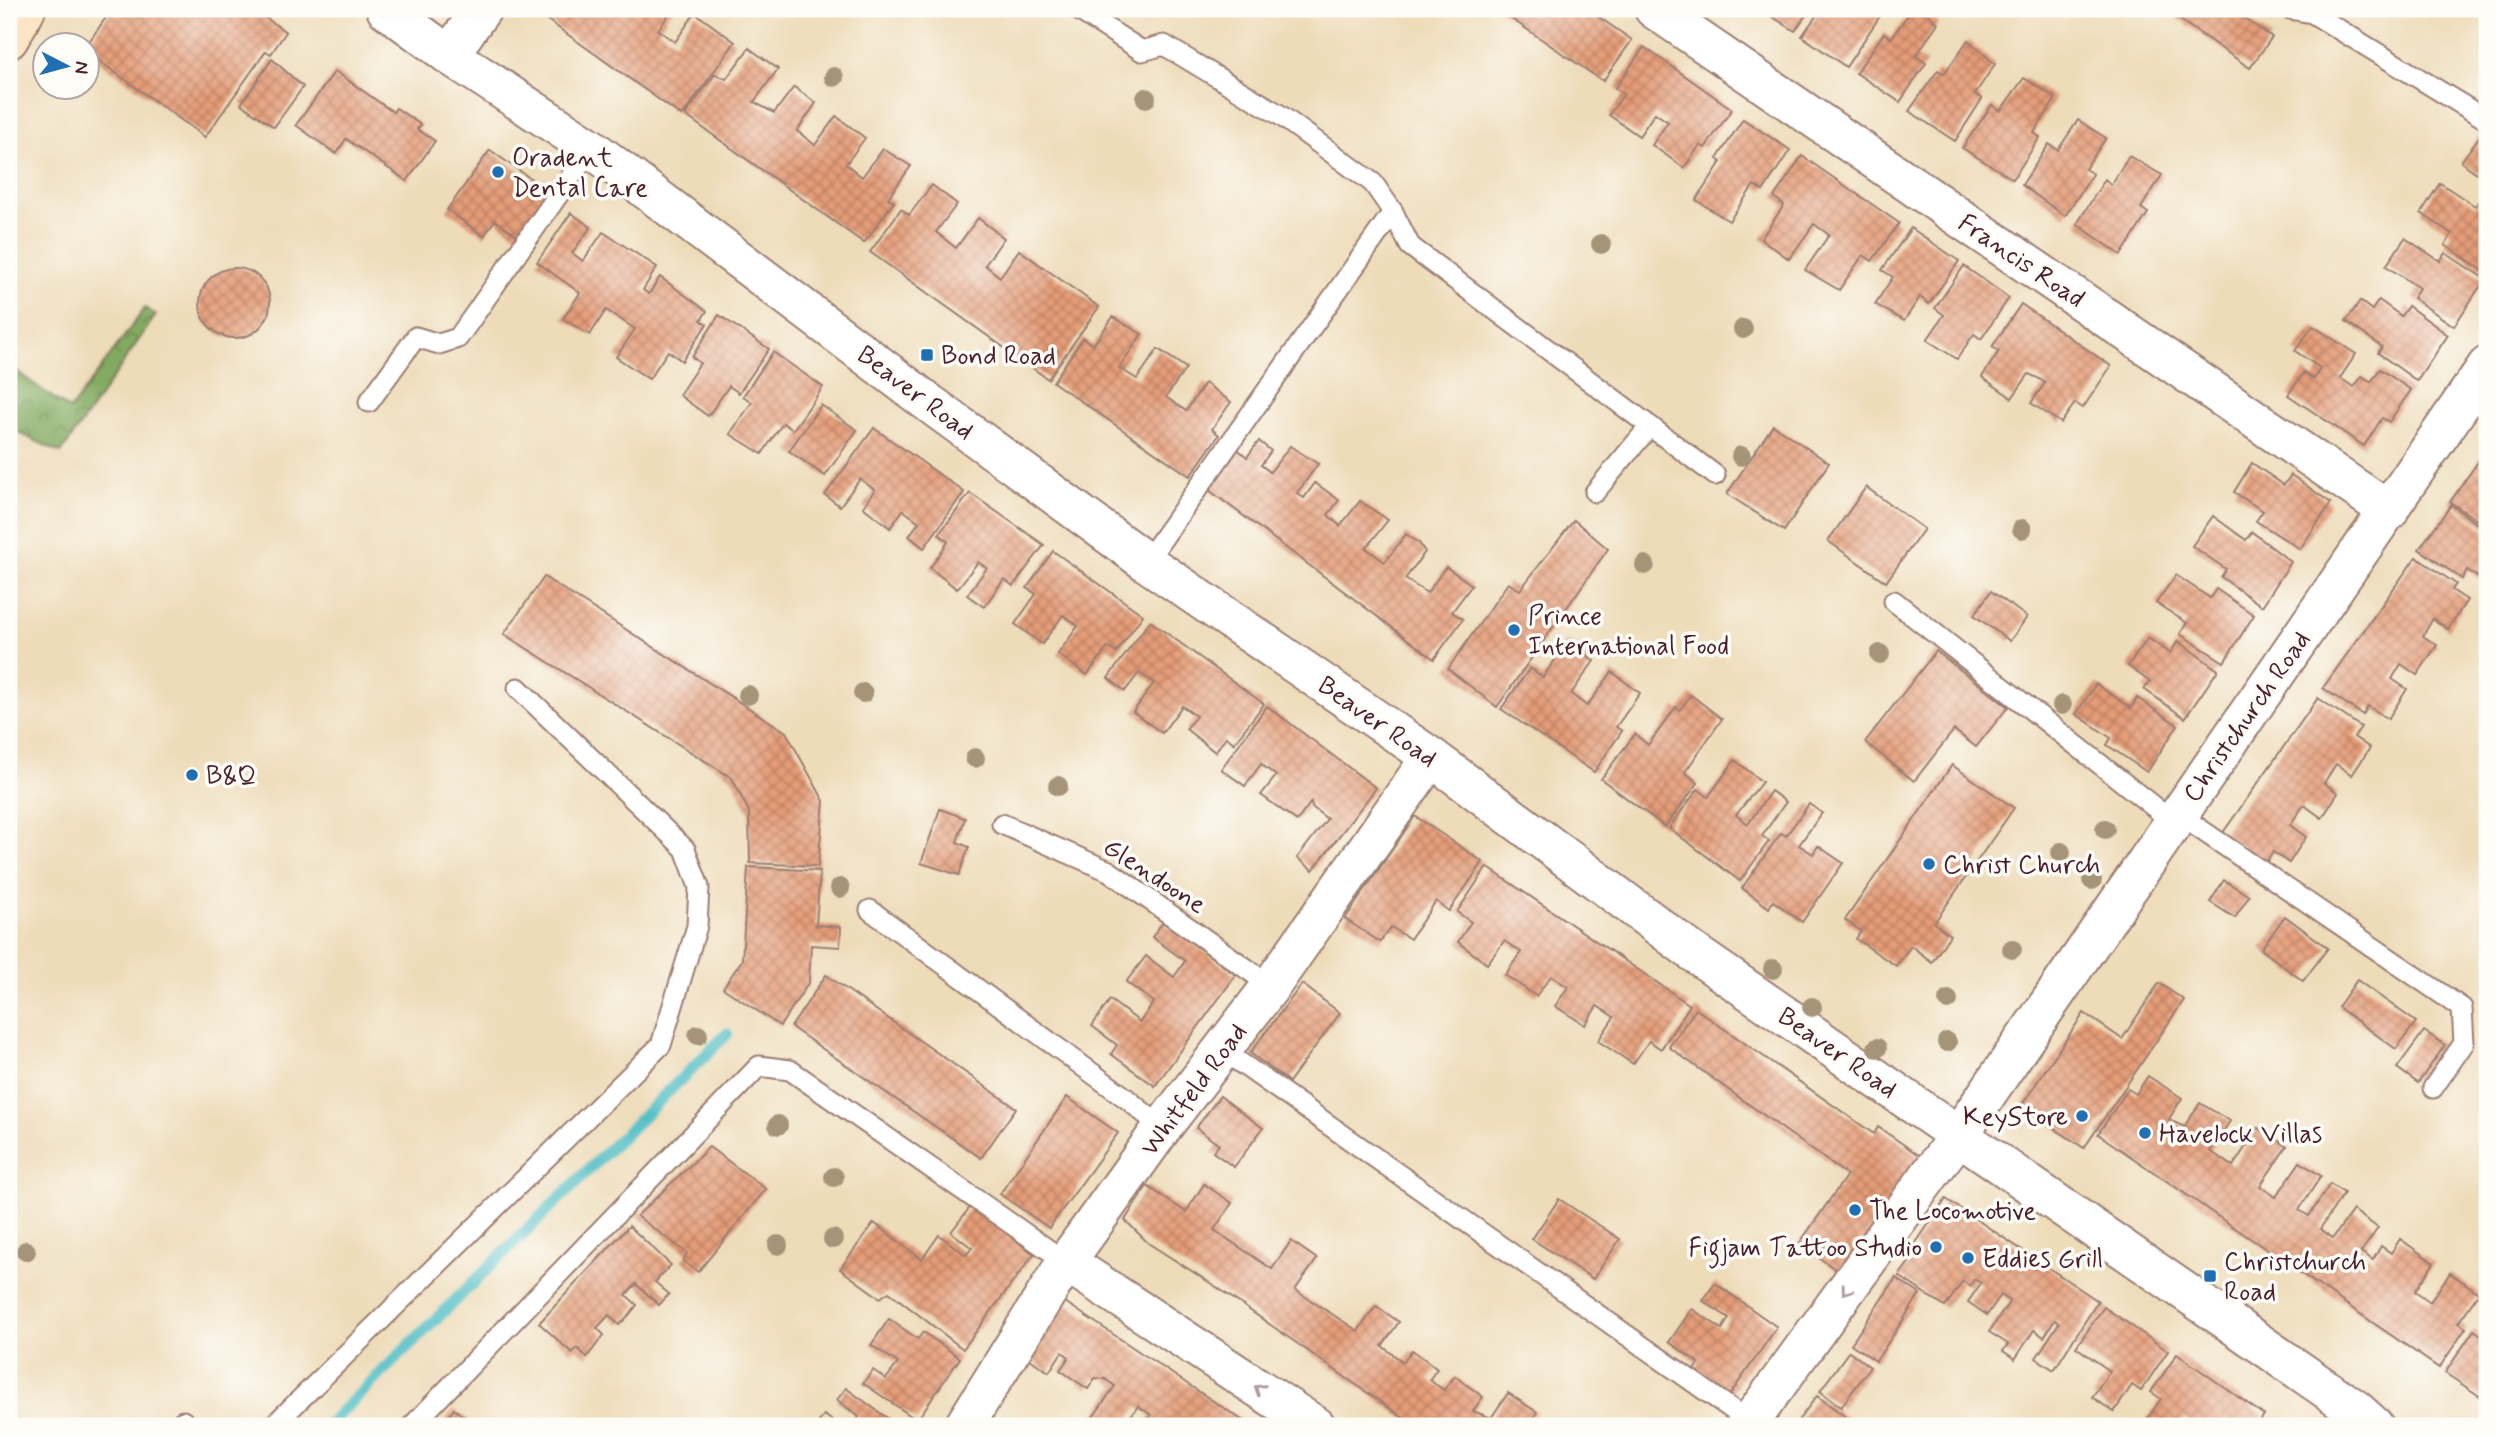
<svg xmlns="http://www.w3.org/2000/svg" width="2496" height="1435" viewBox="0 0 2496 1435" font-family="Mynerve,sans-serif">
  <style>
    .forest { fill: url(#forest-crowns); stroke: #666446; stroke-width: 2 }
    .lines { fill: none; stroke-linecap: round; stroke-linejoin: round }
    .stream { stroke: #50bec5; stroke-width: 12 }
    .building { fill: url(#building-cross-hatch) }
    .service-casing { stroke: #9c7e72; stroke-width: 23 }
    .minor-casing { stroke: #9c7e72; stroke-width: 42 }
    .secondary-casing { stroke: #9c7e72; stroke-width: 42 }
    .service { stroke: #fff; stroke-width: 19 }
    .minor { stroke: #fff; stroke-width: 38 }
    .secondary { stroke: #fde5c5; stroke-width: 38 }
    .tree { fill: #a59478 }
    .oneway { stroke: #ae9aa0 }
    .poi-dot { fill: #1f6fb2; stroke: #fdfcf7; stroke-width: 2.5 }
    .labels { text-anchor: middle; stroke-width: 7; stroke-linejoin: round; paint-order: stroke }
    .poi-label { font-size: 26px; fill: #4a1f2b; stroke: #fdfcf7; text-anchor: start }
    .street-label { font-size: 26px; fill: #4a1f2b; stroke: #fdfcf7 }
  </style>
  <defs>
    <pattern id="forest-crowns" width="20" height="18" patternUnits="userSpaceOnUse" patternTransform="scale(1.75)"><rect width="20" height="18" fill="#82aa60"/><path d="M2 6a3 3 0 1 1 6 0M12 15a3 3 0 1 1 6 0" fill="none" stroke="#6c8a4f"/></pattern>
    <pattern id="building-cross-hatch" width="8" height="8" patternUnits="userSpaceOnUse" patternTransform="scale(1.75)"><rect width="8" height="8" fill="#e59d78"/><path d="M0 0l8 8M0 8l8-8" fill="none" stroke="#bc7f63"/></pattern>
  </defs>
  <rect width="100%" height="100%" fill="#fdfcf7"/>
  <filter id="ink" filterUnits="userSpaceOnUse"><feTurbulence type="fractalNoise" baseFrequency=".0143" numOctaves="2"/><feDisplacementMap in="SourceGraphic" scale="14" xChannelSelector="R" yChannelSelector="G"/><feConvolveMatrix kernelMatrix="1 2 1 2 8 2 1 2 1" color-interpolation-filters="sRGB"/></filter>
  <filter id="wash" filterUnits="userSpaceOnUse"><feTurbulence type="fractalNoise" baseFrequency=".00686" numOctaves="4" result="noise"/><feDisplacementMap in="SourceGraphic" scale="28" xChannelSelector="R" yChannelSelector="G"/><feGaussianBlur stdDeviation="1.57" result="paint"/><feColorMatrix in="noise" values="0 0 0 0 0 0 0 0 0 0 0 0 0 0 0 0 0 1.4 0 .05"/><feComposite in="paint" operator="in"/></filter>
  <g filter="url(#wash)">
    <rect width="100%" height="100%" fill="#eedcb9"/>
    <path class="forest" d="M145 308 156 315 61 453 9 428V366L70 410Z"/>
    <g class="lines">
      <path class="stream" d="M327 1426 727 1034"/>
    </g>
    <g id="blocks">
      <g class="building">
        <path d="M112 9H253L286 32 271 54 266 51 205 137 88 53 86 46Z"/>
        <path d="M532 9H673L658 30 675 42 695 13 735 42 682 116Z"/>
        <path d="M1497 9H1587L1632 40 1603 81Z"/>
        <path d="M1760 9H1810L1795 31Z"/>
        <path d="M1821 9H1875L1882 13 1846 67 1802 36Z"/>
        <path d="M1912 9H1923L1938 23 1916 56 1926 63 1900 102 1856 73 1884 33 1891 38Z"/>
        <path d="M2164 9H2231L2272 37 2250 68Z"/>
        <path d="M1968 40 1995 64 1975 94 1982 99 1955 141 1909 111 1938 70 1944 74Z"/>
        <path d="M1644 47 1732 109 1705 148 1700 145 1684 168 1652 145 1668 122 1655 113 1639 136 1609 115 1624 94 1615 88Z"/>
        <path d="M749 48 778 69 754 102 774 113 794 87 816 103 797 131 815 145 836 116 865 138 846 164 862 177 883 149 911 166 888 198 894 202 864 243 685 115 715 74 726 79Z"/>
        <path d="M272 59 303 87 274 127 241 104Z"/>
        <path d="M335 71 393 112 396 108 421 125 417 129 435 141 407 181 346 139 336 154 296 125Z"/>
        <path d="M2024 78 2056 98 2034 133 2040 137 2013 179 1962 148 1992 105 2000 111Z"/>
        <path d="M1743 119 1790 150 1763 191 1754 185 1729 221 1696 200 1721 162 1717 159Z"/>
        <path d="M2078 120 2106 138 2085 169 2093 174 2065 216 2022 185 2049 144 2058 150Z"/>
        <path d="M2481 134 2487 138V180L2461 162Z"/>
        <path d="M490 150 554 195 523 240 495 220 484 236 447 210Z"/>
        <path d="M1802 156 1899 223 1872 261 1863 255 1839 290 1805 270 1829 235 1814 224 1789 259 1761 239 1784 205 1774 197Z"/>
        <path d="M2129 156 2162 175 2141 208 2148 213 2121 255 2077 224 2105 179 2111 185Z"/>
        <path d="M2440 183 2475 206 2481 198 2487 202V273L2445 245 2452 234 2421 213Z"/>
        <path d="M932 185 957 204 936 232 956 248 978 218 1004 238 985 265 1000 277 1019 250 1099 307 1048 379 870 252 901 209 909 215Z"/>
        <path d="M571 213 591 227 572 253 583 261 603 232 657 267 643 290 649 294 660 277 707 311 701 320 707 324 682 361 668 351 649 379 616 357 635 329 606 310 590 335 563 319 580 293 537 262Z"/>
        <path d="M1911 228 1959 261 1929 304 1920 297 1904 321 1875 304 1893 277 1882 270Z"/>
        <path d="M2405 238 2440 261 2445 253 2485 279 2454 326 2413 298 2419 288 2386 266Z"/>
        <path d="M1964 266 2009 298 1981 339 1974 334 1957 359 1927 340 1944 315 1935 308Z"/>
        <circle cx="235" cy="303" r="35"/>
        <path d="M2379 300 2401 316 2408 306 2448 335 2417 381 2378 353 2382 347 2346 321 2360 301 2372 310Z"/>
        <path d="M2021 304 2111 366 2083 408 2075 403 2061 423 2031 403 2045 383 2038 378 2029 374 2012 398 1982 377 1999 351 1992 347Z"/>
        <path d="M719 315 769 349 739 393 729 386 708 416 679 395 700 363 692 357Z"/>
        <path d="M1113 317 1142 334 1119 368 1137 379 1158 349 1186 368 1166 397 1186 411 1205 383 1231 402 1212 429 1219 435 1190 476 1053 382 1083 338 1093 345Z"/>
        <path d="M2313 326 2356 354 2340 378 2354 387 2362 376 2371 382 2380 369 2411 390 2389 422 2382 418 2364 446 2288 395 2304 372 2314 379 2320 368 2295 351Z"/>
        <path d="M773 352 823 387 793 430 783 423 762 454 730 434 752 402 743 396Z"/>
        <path d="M821 405 857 430 825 476 789 451Z"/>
        <path d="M1773 425 1829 463 1784 531 1727 494Z"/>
        <path d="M874 428 964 492 924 548 909 536 919 522 903 510 890 528 863 507 875 490 860 479 840 506 825 495Z"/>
        <path d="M1259 441 1271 451 1261 465 1270 472 1290 446 1318 464 1297 493 1304 498 1315 483 1339 500 1328 515 1340 526 1360 501 1388 520 1366 548 1385 562 1406 534 1419 543 1425 552 1405 579 1427 593 1446 567 1472 585 1452 612 1463 619 1434 659 1205 487 1235 447 1247 457Z"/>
        <path d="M2487 449V527L2450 502Z"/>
        <path d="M2252 463 2284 485 2291 475 2331 503 2300 549 2256 521 2263 511 2234 492Z"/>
        <path d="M1866 487 1924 529 1886 582 1828 541Z"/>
        <path d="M970 493 1044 545 1013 586 1004 579 984 607 967 595 987 568 978 562 957 589 930 568 948 542 939 534Z"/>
        <path d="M2451 505 2487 531 2486 583 2467 570 2462 579 2419 549Z"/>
        <path d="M2213 516 2246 540 2252 532 2291 562 2262 606 2221 577 2226 569 2192 546Z"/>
        <path d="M1574 520 1608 549 1497 707 1448 669 1508 583 1520 590Z"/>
        <path d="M1053 551 1143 615 1116 653 1108 647 1087 675 1058 654 1078 626 1063 615 1042 644 1015 624 1036 594 1027 588Z"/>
        <path d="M2416 557 2456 584 2452 590 2467 600 2448 629 2433 619 2429 625 2423 636 2437 645 2417 675 2401 664 2392 679 2407 689 2388 719 2368 706 2363 715 2323 688Z"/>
        <path d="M2176 575 2210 598 2216 589 2254 615 2224 662 2180 634 2187 623 2156 603Z"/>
        <path d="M544 577 786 732 824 801 818 866 750 863 749 812 732 778 504 634Z"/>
        <path d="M1991 591 2027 617 2010 641 1974 615Z"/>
        <path d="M1150 621 1264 704 1234 743 1226 737 1215 752 1186 729 1196 716 1182 706 1162 733 1133 712 1154 683 1139 673 1125 691 1108 678Z"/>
        <path d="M2148 638 2170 653 2178 641 2218 670 2185 718 2144 689 2150 682 2128 666Z"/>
        <path d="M1568 641 1594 661 1571 694 1587 706 1612 672 1640 693 1616 727 1622 731 1594 772 1501 709 1530 668 1543 677Z"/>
        <path d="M1936 651 2008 707 1976 747 1954 730 1914 781 1865 742Z"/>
        <path d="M2096 684 2131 708 2137 698 2178 725 2147 772 2107 745 2111 738 2076 714Z"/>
        <path d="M1691 695 1722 719 1685 772 1698 783 1665 827 1601 779 1635 734 1648 745 1676 707 1680 710Z"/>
        <path d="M2318 698 2361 727 2354 737 2370 748 2352 775 2336 764 2324 783 2338 793 2322 818 2304 805 2290 825 2306 837 2289 863 2273 852 2265 864 2222 834Z"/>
        <path d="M1267 706 1376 788 1313 870 1297 858 1327 819 1312 807 1311 802 1297 821 1261 795 1276 776 1261 764 1245 786 1221 769Z"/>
        <path d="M1735 760 1762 782 1736 815 1748 824 1771 791 1786 802 1762 836 1769 841 1740 881 1669 828 1698 789 1708 797Z"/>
        <path d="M1952 765 2014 808 1934 923 1950 935 1932 962 1911 946 1896 966 1856 939 1861 931 1845 920Z"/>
        <path d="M1809 804 1822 813 1799 845 1813 854 1818 846 1843 863 1802 922 1773 901 1769 908 1742 888 1781 833 1786 836Z"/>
        <path d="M940 809 965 818 957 842 969 847 959 875 921 863Z"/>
        <path d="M1415 816 1483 862 1449 911 1436 901 1410 939 1391 927 1380 942 1345 919Z"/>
        <path d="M748 867 820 871 816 925 841 927 840 947 811 945 809 982 780 1026 723 988 742 960Z"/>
        <path d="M1487 867 1690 1005 1661 1049 1649 1041 1633 1064 1598 1041 1614 1017 1597 1006 1585 1025 1555 1006 1568 987 1551 976 1536 996 1505 975 1521 952 1504 941 1487 964 1458 942 1471 922 1457 912Z"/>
        <path d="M2224 880 2249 896 2235 918 2210 902Z"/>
        <path d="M2285 916 2328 948 2303 981 2261 949Z"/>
        <path d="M1163 922 1236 975 1155 1086 1111 1054 1117 1045 1092 1026 1110 1000 1140 1022 1154 1002 1126 982 1146 956 1174 977 1185 961 1152 937Z"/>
        <path d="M826 975 1016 1108 981 1158 791 1027Z"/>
        <path d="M2357 980 2416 1022 2396 1049 2338 1007Z"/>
        <path d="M2159 983 2184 1000 2084 1148 2021 1106 2084 1013 2122 1039Z"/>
        <path d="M1302 984 1340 1013 1289 1082 1250 1053Z"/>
        <path d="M1696 1009 1874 1134 1878 1127 1923 1158 1844 1275 1799 1244 1847 1175 1669 1047Z"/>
        <path d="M2424 1031 2445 1045 2418 1083 2397 1068Z"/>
        <path d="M2148 1076 2182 1098 2169 1119 2184 1127 2200 1103 2230 1121 2210 1151 2233 1166 2258 1128 2287 1146 2260 1186 2276 1197 2300 1162 2321 1176 2299 1210 2309 1216 2330 1184 2344 1193 2320 1229 2333 1238 2353 1210 2378 1228 2361 1252 2373 1260 2381 1246 2391 1253 2400 1239 2434 1263 2415 1291 2430 1302 2450 1273 2479 1293 2458 1323 2466 1328 2439 1368 2098 1134 2128 1089 2136 1094Z"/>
        <path d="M1220 1096 1263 1128 1234 1167 1213 1152 1219 1145 1196 1128Z"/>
        <path d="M1067 1097 1118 1133 1049 1228 1000 1194Z"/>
        <path d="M709 1147 766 1189 698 1272 683 1261 687 1253 637 1216Z"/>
        <path d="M1204 1184 1232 1203 1214 1230 1272 1269 1291 1241 1317 1259 1295 1290 1358 1331 1376 1306 1399 1322 1382 1346 1403 1362 1412 1350 1426 1360 1437 1369 1429 1380 1444 1390 1455 1376 1483 1397 1473 1411 1491 1418 1508 1393 1537 1412 1528 1426H1415L1215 1286 1148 1243 1125 1220 1147 1186 1186 1212Z"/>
        <path d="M1559 1199 1620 1239 1593 1279 1532 1239Z"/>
        <path d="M1946 1199 2098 1301 2054 1370 2036 1358 2059 1323 2055 1320 2044 1337 2034 1330 2015 1359 2003 1351 2008 1344 1989 1332 2010 1301 2001 1295 1987 1315 1968 1302 1981 1283 1974 1279 1970 1286 1963 1281 1945 1307 1899 1276 1918 1250 1915 1244Z"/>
        <path d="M971 1206 1034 1254 963 1349 889 1292 880 1298 840 1269 874 1223 922 1259 939 1235 966 1255 972 1248 951 1232Z"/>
        <path d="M629 1226 671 1265 655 1282 669 1294 659 1305 636 1284 626 1295 637 1305 629 1315 619 1325 609 1315 597 1328 604 1335 587 1357 577 1348 572 1353 539 1323Z"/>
        <path d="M1896 1278 1920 1294 1876 1361 1851 1344Z"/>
        <path d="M1715 1283 1777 1327 1729 1396 1693 1371 1699 1363 1669 1342 1692 1309 1722 1329 1729 1318 1703 1301Z"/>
        <path d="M1062 1300 1189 1385 1251 1426H1143L1151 1415 1138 1406 1124 1426H1100L1093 1417 1115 1386 1105 1379 1095 1378 1088 1389 1060 1370 1069 1357 1062 1352 1049 1372 1024 1355Z"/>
        <path d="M2104 1307 2168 1351 2141 1391 2132 1385 2114 1412 2092 1397 2110 1371 2076 1347Z"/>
        <path d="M889 1319 918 1339 923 1332 960 1358 917 1420 863 1383 873 1370 886 1379 898 1363 871 1345Z"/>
        <path d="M2474 1330 2483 1336 2487 1330V1401L2445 1373Z"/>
        <path d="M1849 1351 1870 1367 1841 1407 1820 1391Z"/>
        <path d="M2177 1354 2264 1415 2256 1426H2196L2185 1418 2180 1426H2142L2161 1399 2151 1392Z"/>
        <path d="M846 1388 898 1426H852L859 1417 837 1400Z"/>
        <path d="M1817 1396 1854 1423 1852 1426H1794Z"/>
        <path d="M454 1409 470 1421 478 1426H441Z"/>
        <path d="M824 1415 840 1426H816Z"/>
      </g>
    </g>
  </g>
  <g filter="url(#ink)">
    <use href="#blocks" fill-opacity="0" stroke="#9c7e72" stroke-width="2"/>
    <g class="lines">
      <defs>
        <g id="service">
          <path d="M1077 9 1142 51 1164 45 1280 115 1373 183 1393 212 1146 562"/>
          <path d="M2290 9 2312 13 2487 120"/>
          <path d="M1393 212 1410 246 1715 475"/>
          <path d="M369 402 416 337 439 344 458 338 591 148"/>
          <path d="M1595 492 1650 426"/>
          <path d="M1894 601 2173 822"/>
          <path d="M2178 814 2462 1008 2464 1043 2433 1088"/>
          <path d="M1002 824 1109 871 1271 986"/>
          <path d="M870 910 1126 1098 1162 1128"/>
          <path d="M1221 1049 1750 1422"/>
          <path d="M183 1421 188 1426"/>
          <path d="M273 1426 661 1045 697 926 699 887 685 849 518 688"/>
          <path d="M412 1426 759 1066 790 1070 1066 1262"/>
        </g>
        <g id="minor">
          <path d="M386 9 449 55 591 148 929 403 1146 562 1431 757 1693 952 2355 1409 2374 1426"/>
          <path d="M1654 9 2389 511"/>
          <path d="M449 55 482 9"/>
          <path d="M1066 1262 1316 1426"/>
          <path d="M964 1426 1066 1262 1162 1128 1271 986 1431 757"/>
          <path d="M1747 1426 1958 1136 2487 366"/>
        </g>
        <path id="secondary" d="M9 39 26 9"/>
      </defs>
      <use href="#service" class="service-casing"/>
      <use href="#minor" class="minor-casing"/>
      <use href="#secondary" class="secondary-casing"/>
      <use href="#service" class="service"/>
      <use href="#minor" class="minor"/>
      <use href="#secondary" class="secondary"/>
    </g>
    <g class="tree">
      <circle cx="834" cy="77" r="10"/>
      <circle cx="1146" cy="98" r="10"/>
      <circle cx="1601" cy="244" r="10"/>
      <circle cx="1743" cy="329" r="10"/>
      <circle cx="1741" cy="456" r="10"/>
      <circle cx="2022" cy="529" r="10"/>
      <circle cx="1645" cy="565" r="10"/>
      <circle cx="1880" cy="654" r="10"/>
      <circle cx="863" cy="693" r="10"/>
      <circle cx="748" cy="695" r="10"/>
      <circle cx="2062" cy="705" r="10"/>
      <circle cx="975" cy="758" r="10"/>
      <circle cx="1058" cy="786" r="10"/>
      <circle cx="2105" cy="829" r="10"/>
      <circle cx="2061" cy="852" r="10"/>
      <circle cx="2092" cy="880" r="10"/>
      <circle cx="840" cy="888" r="10"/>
      <circle cx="2012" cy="949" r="10"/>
      <circle cx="1773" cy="969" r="10"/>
      <circle cx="1948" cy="1000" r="10"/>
      <circle cx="1812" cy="1007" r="10"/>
      <circle cx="698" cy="1035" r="10"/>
      <circle cx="1947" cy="1042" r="10"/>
      <circle cx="1877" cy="1048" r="10"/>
      <circle cx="778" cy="1125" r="10"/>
      <circle cx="834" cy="1177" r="10"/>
      <circle cx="833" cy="1239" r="10"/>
      <circle cx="778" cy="1245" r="10"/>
      <circle cx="26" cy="1251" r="10"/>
    </g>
    <defs><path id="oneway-chevron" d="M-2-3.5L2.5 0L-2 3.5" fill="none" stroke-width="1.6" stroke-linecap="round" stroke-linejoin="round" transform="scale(1.75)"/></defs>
    <g class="oneway">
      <use href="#oneway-chevron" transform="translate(1846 1290) rotate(126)"/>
      <use href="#oneway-chevron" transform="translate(1259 1389) rotate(-147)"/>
    </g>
  </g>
  <g class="poi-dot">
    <circle cx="498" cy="172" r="7"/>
    <rect x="920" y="348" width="14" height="14" rx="3.5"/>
    <circle cx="1514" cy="630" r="7"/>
    <circle cx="192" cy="775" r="7"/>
    <circle cx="1929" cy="864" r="7"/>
    <circle cx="2082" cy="1116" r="7"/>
    <circle cx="2145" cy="1133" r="7"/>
    <circle cx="1855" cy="1210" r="7"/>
    <circle cx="1936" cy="1247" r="7"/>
    <circle cx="1968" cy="1258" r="7"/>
    <rect x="2203" y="1269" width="14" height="14" rx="3.5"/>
  </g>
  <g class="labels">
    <g class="poi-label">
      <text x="512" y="166">Oradent<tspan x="512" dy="30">Dental Care</tspan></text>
      <text x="941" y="364">Bond Road</text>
      <text x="1528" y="624">Prince<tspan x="1528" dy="30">International Food</tspan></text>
      <text x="206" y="784">B&amp;Q</text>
      <text x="1943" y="873">Christ Church</text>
      <text x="2068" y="1125" text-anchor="end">KeyStore</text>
      <text x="2159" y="1142">Havelock Villas</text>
      <text x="1869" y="1219">The Locomotive</text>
      <text x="1922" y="1256" text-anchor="end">Figjam Tattoo Studio</text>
      <text x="1982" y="1267">Eddies Grill</text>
      <text x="2224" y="1270">Christchurch<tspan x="2224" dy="30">Road</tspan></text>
    </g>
    <g class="street-label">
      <text transform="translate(2022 260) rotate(34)" y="9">Francis Road</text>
      <text transform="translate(916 392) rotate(37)" y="9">Beaver Road</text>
      <text transform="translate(2246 716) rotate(-55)" y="9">Christchurch Road</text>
      <text transform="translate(1378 721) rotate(35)" y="9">Beaver Road</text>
      <text transform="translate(1155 875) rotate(33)" y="9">Glendoone</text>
      <text transform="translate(1838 1052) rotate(35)" y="9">Beaver Road</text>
      <text transform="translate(1193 1089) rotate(-53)" y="9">Whitfeld Road</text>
    </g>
  </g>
  <rect width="2496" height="1435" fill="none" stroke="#fdfcf7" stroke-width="35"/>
  <g transform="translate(66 66) rotate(96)"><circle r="33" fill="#fdfcf7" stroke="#b5a4a5" stroke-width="2"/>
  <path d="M0-5L12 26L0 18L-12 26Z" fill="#1f6fb2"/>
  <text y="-10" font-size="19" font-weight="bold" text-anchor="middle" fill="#4a1f2b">N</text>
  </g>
</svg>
